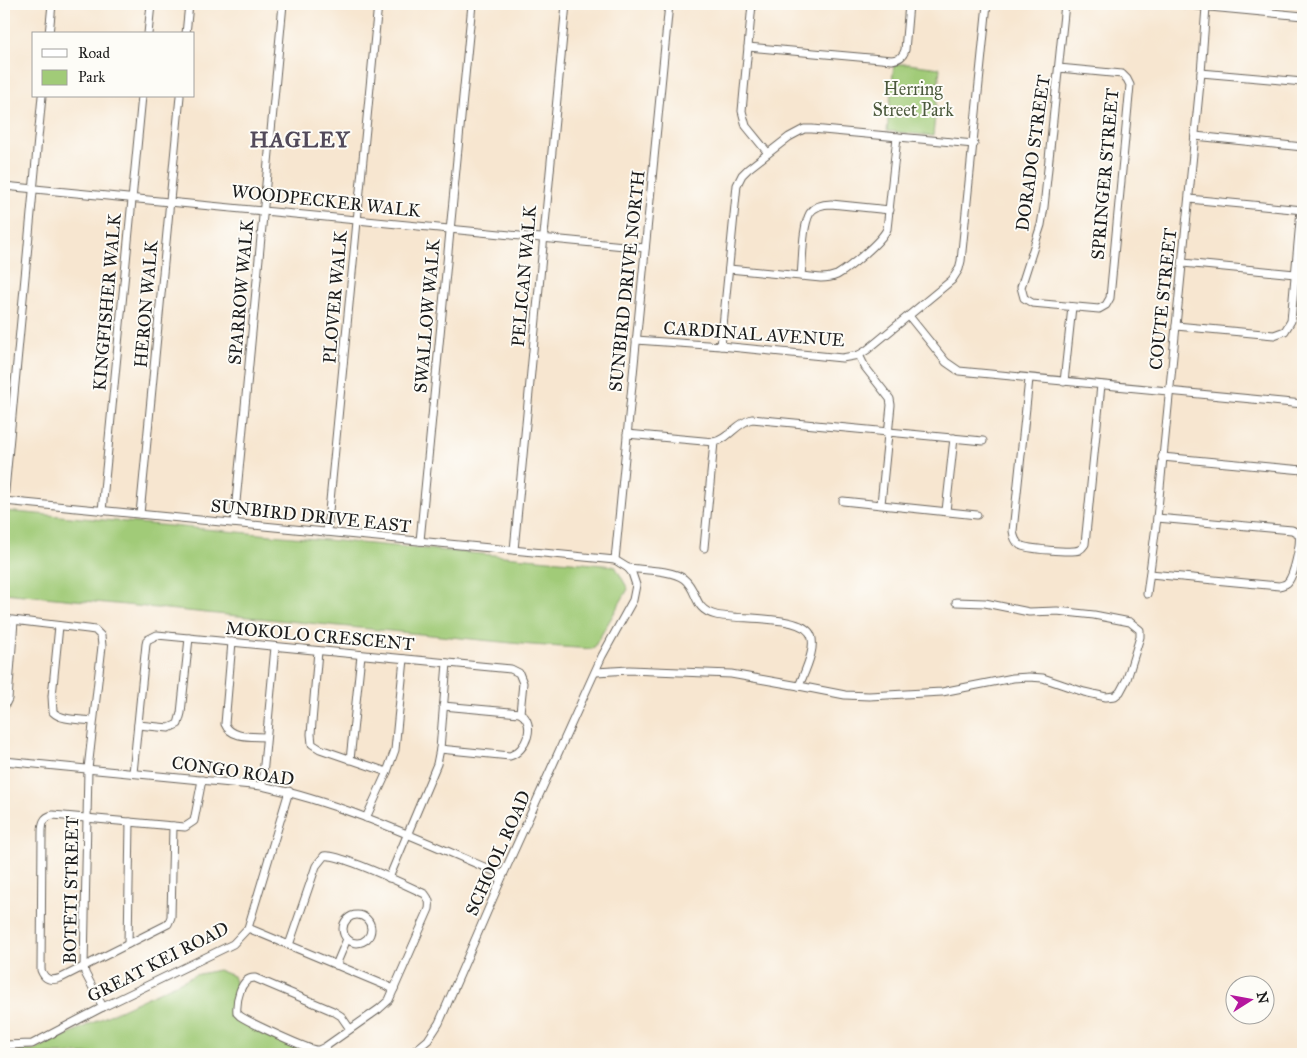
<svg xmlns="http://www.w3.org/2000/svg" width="1307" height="1058" viewBox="0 0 1307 1058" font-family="'IM FELL Great Primer',serif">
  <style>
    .green { fill: #a1cb78; stroke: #5e744a }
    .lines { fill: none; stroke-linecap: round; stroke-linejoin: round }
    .minor-casing { stroke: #69635b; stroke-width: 9 }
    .minor { stroke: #fff; stroke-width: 7 }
    .labels { text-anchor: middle; stroke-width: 4; stroke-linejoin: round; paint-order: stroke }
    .park-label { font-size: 18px; fill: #4b593c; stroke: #fdfcf7 }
    .street-label { font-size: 18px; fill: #1c1c1c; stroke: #fdfcf7 }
    .district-label { font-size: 22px; font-weight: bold; letter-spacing: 1px; fill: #524a5a; stroke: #fdfcf7 }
  </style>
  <rect width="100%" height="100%" fill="#fdfcf7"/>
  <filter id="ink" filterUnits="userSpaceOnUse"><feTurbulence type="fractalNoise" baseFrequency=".02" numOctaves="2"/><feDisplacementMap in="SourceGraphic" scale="10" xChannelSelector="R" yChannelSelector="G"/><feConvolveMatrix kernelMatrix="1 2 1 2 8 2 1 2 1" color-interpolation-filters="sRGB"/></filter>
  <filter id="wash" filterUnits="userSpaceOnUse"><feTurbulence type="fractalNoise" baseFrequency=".0096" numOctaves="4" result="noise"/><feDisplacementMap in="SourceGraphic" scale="20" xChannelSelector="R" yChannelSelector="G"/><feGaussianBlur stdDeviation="1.12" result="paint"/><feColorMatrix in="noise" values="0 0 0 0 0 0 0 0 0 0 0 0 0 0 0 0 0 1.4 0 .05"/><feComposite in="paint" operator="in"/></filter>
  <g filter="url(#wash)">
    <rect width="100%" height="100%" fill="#f7e6d0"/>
    <g class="green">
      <path d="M894 64H908L940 68 933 136 887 131Z"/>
      <path d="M4 511 615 566 628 589 593 649 532 645 4 593Z"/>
      <path d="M218 970 233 976C234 979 236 984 236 988 237 1003 228 1006 239 1020L311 1054H19V1050L32 1051 195 975Z"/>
    </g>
  </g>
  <g filter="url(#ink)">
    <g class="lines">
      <defs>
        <g id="minor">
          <path d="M752 4 742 111 746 126 768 153"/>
          <path d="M1178 4 1303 16"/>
          <path d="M49 34 52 4"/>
          <path d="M148 34 151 4"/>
          <path d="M186 34 189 4"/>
          <path d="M748 47 892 60C899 59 903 57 905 50L909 4"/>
          <path d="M1059 68 1122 74 1127 79 1130 85 1110 298 1106 305 1099 309 1032 303 1024 298 1021 287 1041 225 1044 207 1065 4"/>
          <path d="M1201 73 1303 82"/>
          <path d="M42 96 4 501 615 560 628 568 632 573 636 585 633 600 602 656 503 875 439 1023 428 1040 411 1054"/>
          <path d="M1195 136 1303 147"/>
          <path d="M4 186 645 248"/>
          <path d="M1189 199 1303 210"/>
          <path d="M1183 263 1295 274"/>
          <path d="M729 269 821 278C827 278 832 277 837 275 849 268 881 242 887 229L897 137"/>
          <path d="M801 276C803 259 802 227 810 213 815 206 823 204 831 204L890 210"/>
          <path d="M909 316 946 362 959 371 1303 404"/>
          <path d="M1176 326 1274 335 1285 331 1291 321 1301 210"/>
          <path d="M636 340 721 346 842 358 859 355 867 350 952 280 959 269 961 261 987 4"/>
          <path d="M721 346 737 185 742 175 748 169 789 137 804 129H812L974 144"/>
          <path d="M859 355 865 367 890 399 891 405 881 504"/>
          <path d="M1029 379 1013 531C1014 537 1015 542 1020 545 1026 549 1072 553 1079 550 1083 548 1083 547 1085 544L1101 385"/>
          <path d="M1064 382 1072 307"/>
          <path d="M627 434 714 442C729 439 736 423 752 419L983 441"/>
          <path d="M1162 457 1303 470"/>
          <path d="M843 501 977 515"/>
          <path d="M102 511 142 96"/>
          <path d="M946 511 954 438"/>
          <path d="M140 514 180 96"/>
          <path d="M234 523 283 4"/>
          <path d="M327 532 378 4"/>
          <path d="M420 541 472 4"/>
          <path d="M704 548 714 442"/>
          <path d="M514 550 566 4"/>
          <path d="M615 560 669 4"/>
          <path d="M1150 574 1279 586C1282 585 1285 585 1287 583 1294 577 1301 543 1299 534L1292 530 1157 518"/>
          <path d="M1147 594 1157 518 1201 73 1206 7"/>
          <path d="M4 619 88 629 95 630 101 636 102 646 88 769 84 966 85 973 103 1007"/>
          <path d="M59 626 52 696 53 712C62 721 81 719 93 721"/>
          <path d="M232 642 225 724C231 739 253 736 266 737"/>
          <path d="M318 651 311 734 312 744 320 749 387 772"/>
          <path d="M596 672 629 670 731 674 799 686C804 673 819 644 809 632 796 615 736 620 716 615 692 609 699 591 684 579 673 570 643 570 628 568"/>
          <path d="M799 686 845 695 869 696 942 692 1013 678 1029 677 1043 678 1084 692 1106 697 1115 696 1120 692 1127 679 1140 637V630L1130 622 1094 615 1057 611 1029 612 985 603 956 602"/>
          <path d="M443 706 520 713"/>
          <path d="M4 707 8 699 14 621"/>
          <path d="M138 725 169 728 178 724 181 713 189 638"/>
          <path d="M350 760 361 655"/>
          <path d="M4 761 262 786C346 804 425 842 503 875"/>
          <path d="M133 773 146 644 147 640 157 635 511 669 519 673 523 683 520 713C537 724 526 751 510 756L440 749"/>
          <path d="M262 786 275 647"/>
          <path d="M53 815 173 826 171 917 168 924 61 978C52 981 45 981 41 970L42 833C42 824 43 817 53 815Z"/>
          <path d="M366 818 387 772 395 750 404 659"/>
          <path d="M173 826 185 827 194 821 202 780"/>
          <path d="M389 878 437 764 440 749 447 663"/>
          <circle cx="357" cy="929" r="14"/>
          <path d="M248 928 394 989"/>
          <path d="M128 944 130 822"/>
          <path d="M289 945 316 866 324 856C339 853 408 886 425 894 429 899 430 902 429 909L389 1000 379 1009 325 1047C325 1047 319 1050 318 1050 310 1051 249 1022 240 1016L237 1013C236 1002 240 977 255 978L333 1011 341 1016 350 1029"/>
          <path d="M336 965 347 939"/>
          <path d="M4 1045 32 1044 103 1007 233 944 248 928 289 791"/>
        </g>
      </defs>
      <use href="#minor" class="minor-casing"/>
      <use href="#minor" class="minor"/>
    </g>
  </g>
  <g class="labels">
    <g class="park-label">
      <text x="913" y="95">Herring<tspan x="913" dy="21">Street Park</tspan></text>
    </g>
    <g class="street-label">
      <text transform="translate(1033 153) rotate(-82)" y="6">DORADO STREET</text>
      <text transform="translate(1105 174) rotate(-85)" y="6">SPRINGER STREET</text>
      <text transform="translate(326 201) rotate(6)" y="6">WOODPECKER WALK</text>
      <text transform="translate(524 276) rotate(-85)" y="6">PELICAN WALK</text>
      <text transform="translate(627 281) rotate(-84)" y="6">SUNBIRD DRIVE NORTH</text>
      <text transform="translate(241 292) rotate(-85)" y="6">SPARROW WALK</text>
      <text transform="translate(335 297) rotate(-85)" y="6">PLOVER WALK</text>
      <text transform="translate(1163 299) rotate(-84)" y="6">COUTE STREET</text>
      <text transform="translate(107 302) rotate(-85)" y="6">KINGFISHER WALK</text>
      <text transform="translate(146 304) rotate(-85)" y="6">HERON WALK</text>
      <text transform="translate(427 316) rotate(-85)" y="6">SWALLOW WALK</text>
      <text transform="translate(754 334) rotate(4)" y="6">CARDINAL AVENUE</text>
      <text transform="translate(311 516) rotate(6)" y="6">SUNBIRD DRIVE EAST</text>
      <text transform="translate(320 636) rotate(5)" y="6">MOKOLO CRESCENT</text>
      <text transform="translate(233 771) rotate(8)" y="6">CONGO ROAD</text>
      <text transform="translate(498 853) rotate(-66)" y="6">SCHOOL ROAD</text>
      <text transform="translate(71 890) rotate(-89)" y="6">BOTETI STREET</text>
      <text transform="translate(158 962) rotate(-27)" y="6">GREAT KEI ROAD</text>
    </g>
    <g class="district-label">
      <text x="300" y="147">HAGLEY</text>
    </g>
  </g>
  <rect width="1307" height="1058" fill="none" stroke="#fdfcf7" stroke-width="20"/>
  <rect x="32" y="32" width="162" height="65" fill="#fdfcf7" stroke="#a3a29f"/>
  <rect x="42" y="49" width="25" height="8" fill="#ffffff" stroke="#a3a29f"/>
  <text x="78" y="58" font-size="15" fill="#1c1c1c">Road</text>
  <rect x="42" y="70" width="25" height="15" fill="#a1cb78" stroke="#a3a29f"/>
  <text x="78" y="82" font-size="15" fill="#1c1c1c">Park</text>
  <g transform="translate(1250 1000) rotate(79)"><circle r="24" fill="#fdfcf7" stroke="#a3a29f"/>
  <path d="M0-4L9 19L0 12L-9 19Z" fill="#b5179e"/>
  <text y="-8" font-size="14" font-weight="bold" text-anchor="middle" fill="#1c1c1c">N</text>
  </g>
</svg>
